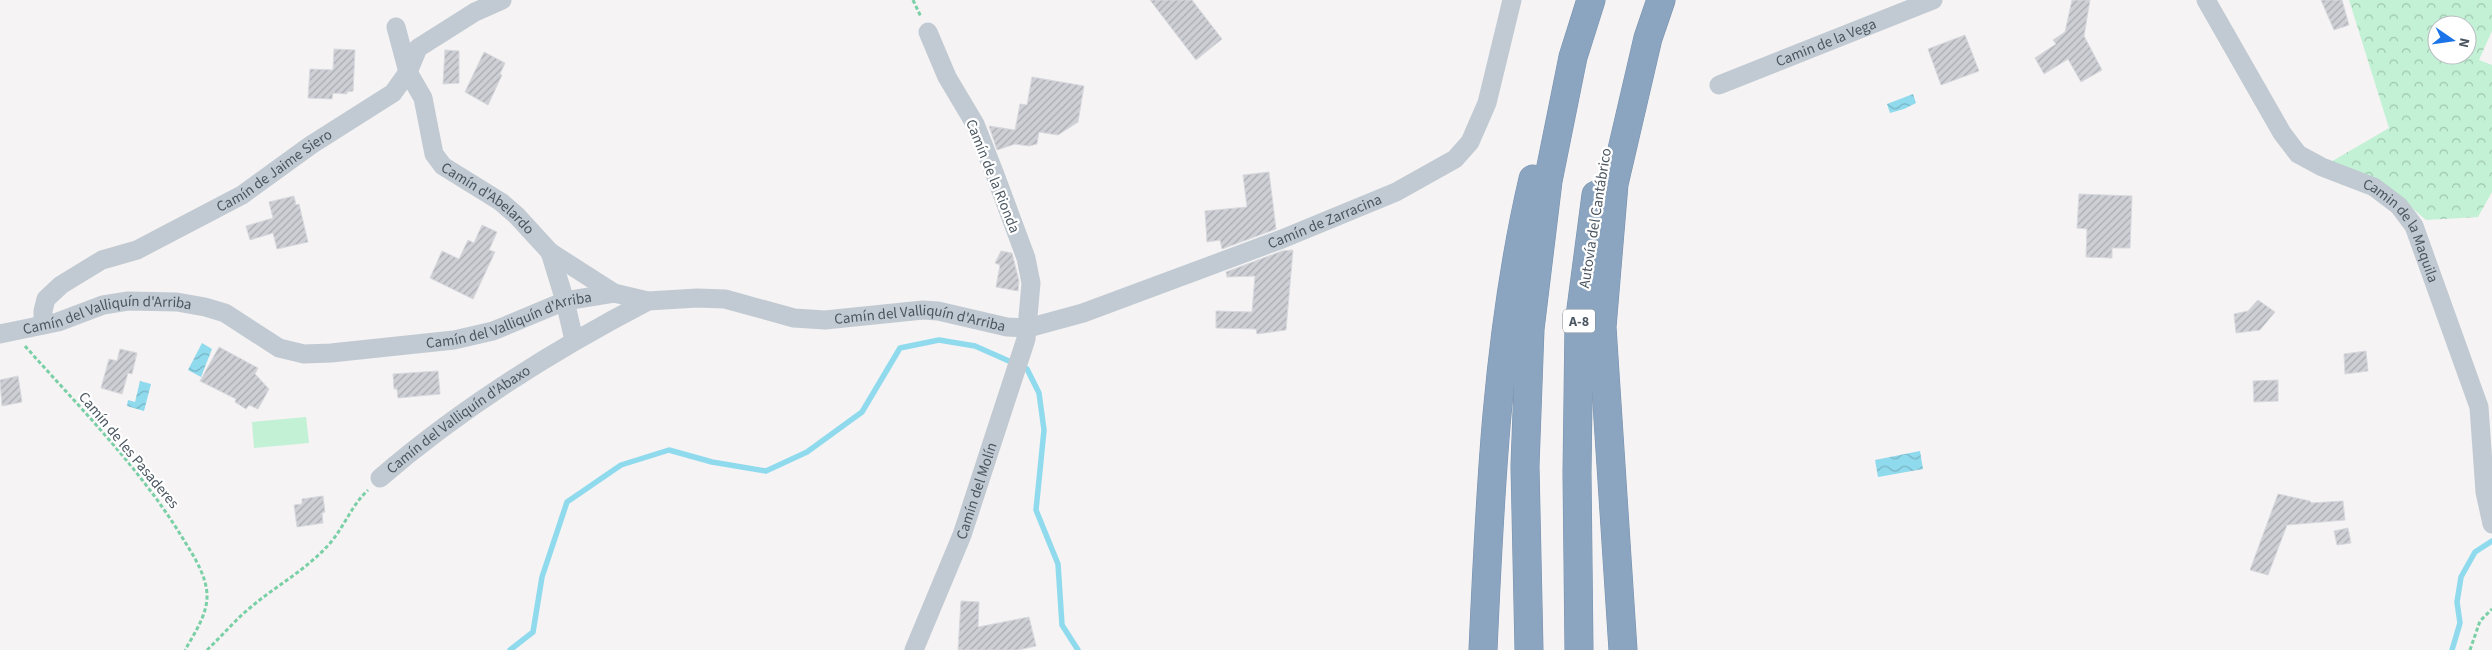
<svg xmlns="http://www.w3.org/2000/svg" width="2492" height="650" viewBox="0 0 2492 650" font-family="'Source Sans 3',sans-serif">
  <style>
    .forest { fill: url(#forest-crowns); fill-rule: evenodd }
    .pitch { fill: #c3f1d5 }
    .water { fill: url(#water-waves) }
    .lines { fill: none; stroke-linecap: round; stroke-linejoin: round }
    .stream { stroke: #90daee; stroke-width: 5.5 }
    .building { fill: url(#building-hatch); stroke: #d7d9de }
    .highway-casing { stroke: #7690ad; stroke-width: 29 }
    .path { stroke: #7ad0a6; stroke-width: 3; stroke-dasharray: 4 2.5; stroke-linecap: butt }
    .minor { stroke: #c1cad2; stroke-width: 19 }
    .highway { stroke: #8ba5c1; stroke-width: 28 }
    .labels { text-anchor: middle; stroke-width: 4.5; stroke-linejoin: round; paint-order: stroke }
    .shield { fill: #fff; stroke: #808990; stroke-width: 1 }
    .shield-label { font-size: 14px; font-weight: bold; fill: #4a5661 }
    .street-label { font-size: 15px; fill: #4a5661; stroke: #fff }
  </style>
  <defs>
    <pattern id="forest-crowns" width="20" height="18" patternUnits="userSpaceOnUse" patternTransform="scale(1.25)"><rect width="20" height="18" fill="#c3f1d5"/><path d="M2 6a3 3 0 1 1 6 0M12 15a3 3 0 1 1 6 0" fill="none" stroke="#a0c6b0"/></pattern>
    <pattern id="water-waves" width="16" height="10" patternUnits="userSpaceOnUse" patternTransform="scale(1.25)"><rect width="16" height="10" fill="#90daee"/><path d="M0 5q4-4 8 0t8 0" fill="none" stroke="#78b4c4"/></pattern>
    <pattern id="building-hatch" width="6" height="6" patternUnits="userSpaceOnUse" patternTransform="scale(1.25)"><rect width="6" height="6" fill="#cdcfd5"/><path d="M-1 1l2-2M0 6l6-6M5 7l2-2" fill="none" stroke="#a8abb0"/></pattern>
  </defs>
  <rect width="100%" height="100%" fill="#f5f3f3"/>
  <path class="forest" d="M2349 0H2492V31L2479 60 2492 65V192L2478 217 2426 220 2384 184 2329 163 2389 128ZM2437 25H2467V55H2437Z"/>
  <path class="pitch" d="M306 417 309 443 254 448 252 422Z"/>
  <g class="water">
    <path d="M1913 94 1916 103 1904 109 1890 113 1887 104Z"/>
    <path d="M202 343 212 349 201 377 188 370Z"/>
    <path d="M140 381 151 384 144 411 127 406 128 400 135 402Z"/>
    <path d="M1920 451 1923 469 1878 477 1875 460Z"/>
  </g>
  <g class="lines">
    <g class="stream">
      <path d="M510 650 533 632 542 577 567 502 621 465 669 450 712 462 766 471 807 452 862 412 900 348 939 340 975 346 1027 369 1039 393 1044 430 1036 510 1058 564 1062 625 1078 650"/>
      <path d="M2452 650 2460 623 2457 602 2461 577 2475 552 2492 541"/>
    </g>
  </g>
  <g class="building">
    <path d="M1150 0H1192L1222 39 1196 60Z"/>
    <path d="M2072 0H2090L2084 36 2102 70 2081 82 2068 59 2044 74 2035 58 2056 44 2053 40 2065 32Z"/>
    <path d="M2321 0H2342L2349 25 2334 30Z"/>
    <path d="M1965 35 1979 71 1941 85 1928 49Z"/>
    <path d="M334 49 355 50 353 91 347 92V94L333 93 332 99 308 98 310 69 333 70Z"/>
    <path d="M445 50 459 51V83L443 84Z"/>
    <path d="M484 52 505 63 500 74 502 75 488 105 465 92Z"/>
    <path d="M1032 77 1084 86 1078 122 1058 135 1039 132 1037 144 1029 146 1015 144 997 150 989 126 1015 130 1020 104 1027 105Z"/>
    <path d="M1269 172 1276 229 1222 249 1220 240 1207 242 1205 211 1247 207 1243 175Z"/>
    <path d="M2079 194 2132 196 2130 248H2112V258L2086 257 2087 229 2077 228Z"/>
    <path d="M294 196 296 205 299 204 308 242 277 249 273 233 250 240 246 226 273 218 269 202Z"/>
    <path d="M482 225 497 232 489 250 495 252 473 299 430 278 442 251 459 259 468 240 474 243Z"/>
    <path d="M1293 250 1286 330 1257 334 1256 329 1216 328V311L1252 312 1255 276 1227 277 1226 272 1282 251Z"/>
    <path d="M1001 251 1012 253 1019 281 1018 291 996 287 1000 265 995 263Z"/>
    <path d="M2258 300 2275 312 2260 330 2236 333 2234 314 2248 311Z"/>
    <path d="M219 347 258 368 255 374 269 389 258 409 249 405 246 409 235 402 236 399 200 381Z"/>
    <path d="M120 349 137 353 132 374 128 373 122 394 101 388 109 359 117 361Z"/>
    <path d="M2366 351 2368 371 2345 374 2344 354Z"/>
    <path d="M438 371 440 394 398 398 397 389H394L393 374Z"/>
    <path d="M18 376 22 402 2 406 0 380Z"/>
    <path d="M2278 380V401L2254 402 2253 381Z"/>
    <path d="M2278 494 2310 501 2311 503 2343 501 2345 520 2287 525 2268 575 2250 570Z"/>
    <path d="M323 496 325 512 322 513 323 523 297 527 294 505 302 504V499Z"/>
    <path d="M2348 528 2351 543 2337 545 2334 531Z"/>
    <path d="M961 601 979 602 978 627 1029 617 1036 646 1018 650H958Z"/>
  </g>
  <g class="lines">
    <defs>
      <g id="highway">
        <path d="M1483 650C1490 493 1497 333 1533 179"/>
        <path d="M1529 650 1525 466 1530 329 1548 181 1573 57 1591 0"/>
        <path d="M1579 650 1577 473 1579 324 1596 195"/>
        <path d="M1623 650 1602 327 1614 184 1648 38 1661 0"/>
      </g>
    </defs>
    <use href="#highway" class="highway-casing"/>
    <g class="path">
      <path d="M913 0 921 17"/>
      <path d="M25 346C81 409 142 470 185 542 195 558 206 576 207 594 208 614 194 634 185 650"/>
      <path d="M207 650C222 636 235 620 251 607 277 585 308 569 331 542 345 525 352 505 368 490"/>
      <path d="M2470 650 2480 621 2492 609"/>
    </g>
    <g class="minor">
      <path id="s1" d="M2206 0 2282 133 2298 154 2322 167 2374 187 2399 206 2414 226 2479 407 2485 492 2492 524"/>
      <path id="s2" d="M396 27 408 72 423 98 434 154 443 166 501 202 517 216 550 252 614 293"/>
      <path id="s3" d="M1719 85 1933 0"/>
      <path d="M550 252 565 301 574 340"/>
      <path id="s4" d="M43 325V311L46 299 61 285 102 260 137 250 242 195 311 145 393 93 408 72 418 48 475 12 502 0"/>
      <path id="s5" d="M0 334 58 322 103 305 128 301 177 302 205 307 225 313 279 348 304 354 331 353 454 340 493 331 565 301 614 293 648 301 697 298 725 299 794 318 825 320 923 310 938 311 1007 327 1028 328 1083 313 1282 239 1396 192 1455 159 1470 142 1487 103 1512 0"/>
      <path id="s6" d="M380 478C462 407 552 351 648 301"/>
      <path id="s7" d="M914 650 962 535 1026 339 1031 283 1026 258 994 172 975 124 947 77 928 32"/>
    </g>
    <use href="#highway" class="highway"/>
  </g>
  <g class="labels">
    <rect class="shield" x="1563" y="309.5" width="32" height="23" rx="4"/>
    <g class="shield-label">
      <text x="1579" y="326">A-8</text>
    </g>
    <g class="street-label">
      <text dy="5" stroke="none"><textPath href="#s3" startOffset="115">Camin de la Vega</textPath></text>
      <text dy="5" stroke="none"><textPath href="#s4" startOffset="290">Camín de Jaime Siero</textPath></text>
      <text transform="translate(993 176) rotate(68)" y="5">Camín de la Rionda</text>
      <text dy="5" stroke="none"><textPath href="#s2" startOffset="204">Camín d'Abelardo</textPath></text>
      <text transform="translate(1595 218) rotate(-81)" y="5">Autovía del Cantábrico</text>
      <text dy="5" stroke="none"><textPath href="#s5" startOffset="1375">Camín de Zarracina</textPath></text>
      <text dy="5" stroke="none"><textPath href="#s1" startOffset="315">Camin de la Maquila</textPath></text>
      <text dy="5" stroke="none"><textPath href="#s5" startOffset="110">Camín del Valliquín d'Arriba</textPath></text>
      <text dy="5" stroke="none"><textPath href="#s5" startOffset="530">Camín del Valliquín d'Arriba</textPath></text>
      <text dy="5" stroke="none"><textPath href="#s5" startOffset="950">Camín del Valliquín d'Arriba</textPath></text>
      <text dy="5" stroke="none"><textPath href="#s6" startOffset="98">Camín del Valliquín d'Abaxo</textPath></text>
      <text transform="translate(129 450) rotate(50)" y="5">Camín de les Pasaderes</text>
      <text dy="5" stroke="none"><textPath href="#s7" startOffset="171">Camín del Molín</textPath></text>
    </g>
  </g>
  <g transform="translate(2452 40) rotate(103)"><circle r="24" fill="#ffffff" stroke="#b7bbc0"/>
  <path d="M0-4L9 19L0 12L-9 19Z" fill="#1a73e8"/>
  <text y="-8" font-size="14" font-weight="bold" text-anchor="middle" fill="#4a5661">N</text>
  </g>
</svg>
